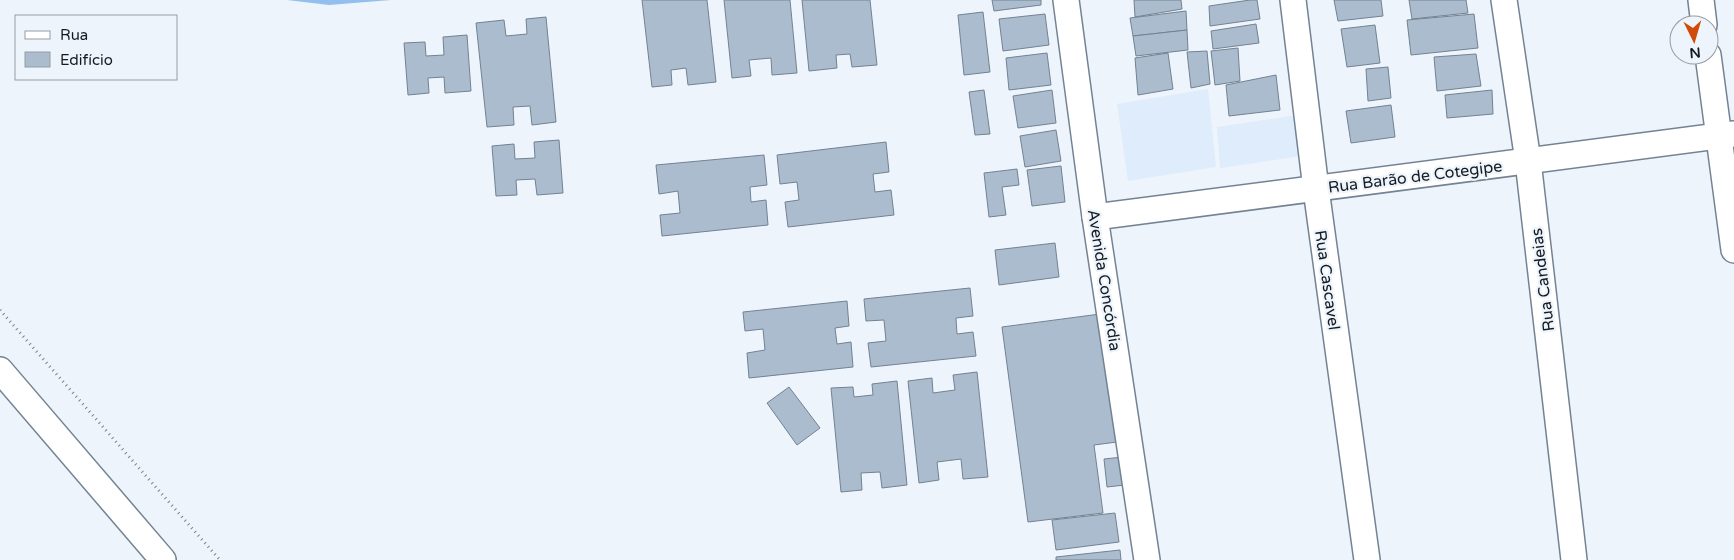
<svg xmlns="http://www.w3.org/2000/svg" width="1734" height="560" viewBox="0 0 1734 560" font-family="'Varela Round',sans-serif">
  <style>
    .built { fill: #deecfb }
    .forest { fill: #93bfee }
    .building { fill: #abbcce; stroke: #728292 }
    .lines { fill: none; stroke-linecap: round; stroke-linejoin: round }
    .minor-casing { stroke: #738394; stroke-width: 28 }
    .path { stroke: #7b8288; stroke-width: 3; stroke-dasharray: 1 4; stroke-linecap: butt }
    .minor { stroke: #fff; stroke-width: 25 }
    .labels { text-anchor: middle; stroke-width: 4.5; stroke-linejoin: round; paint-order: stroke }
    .street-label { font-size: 16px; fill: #141a20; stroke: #edf4fb }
  </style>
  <rect width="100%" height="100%" fill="#edf4fb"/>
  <g class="built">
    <path d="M1208 89 1216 167 1128 181 1117 104Z"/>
    <path d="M1298 115 1302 156 1220 168 1217 127Z"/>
  </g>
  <path class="forest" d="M287 0H391L329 5Z"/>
  <g class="building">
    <path d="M642 0H707L716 82 688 85 686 68 671 70 672 85 652 87Z"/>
    <path d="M724 0H790L797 73 772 75 771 58 749 60 751 76 732 78Z"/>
    <path d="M802 0H870L877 65 852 67 850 54 836 55 837 68 809 71Z"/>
    <path d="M992 0H1041V5L994 11Z"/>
    <path d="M1134 0H1181L1182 9 1135 17Z"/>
    <path d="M1250 0H1257L1260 19 1210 26 1209 6Z"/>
    <path d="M1334 0H1381L1383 16 1338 21Z"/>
    <path d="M1409 0H1466L1468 13 1412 19Z"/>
    <path d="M1186 11 1187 30 1133 36 1130 18Z"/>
    <path d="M983 12 990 72 964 75 958 15Z"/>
    <path d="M1045 14 1049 45 1003 51 999 19Z"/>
    <path d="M1474 14 1478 48 1411 55 1407 20Z"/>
    <path d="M546 17 556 122 532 125 530 106 513 107 514 125 487 127 476 23 504 20 506 36 527 34 526 19Z"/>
    <path d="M1256 24 1259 43 1213 49 1211 31Z"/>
    <path d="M1375 25 1380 63 1347 67 1341 29Z"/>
    <path d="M1187 30 1188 50 1136 56 1133 36Z"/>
    <path d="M467 35 471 91 445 93 444 77 428 78 429 93 408 95 404 43 425 42 426 56 444 55 443 37Z"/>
    <path d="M1238 48 1240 81 1215 85 1211 51Z"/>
    <path d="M1207 51 1210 84 1191 88 1187 52Z"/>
    <path d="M1047 53 1051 85 1009 90 1006 58Z"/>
    <path d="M1168 53 1173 89 1138 95 1135 58Z"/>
    <path d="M1476 54 1481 86 1437 91 1434 57Z"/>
    <path d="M1388 67 1391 98 1368 101 1366 69Z"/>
    <path d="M1276 75 1280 110 1229 116 1226 85Z"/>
    <path d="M984 90 990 134 975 135 969 92Z"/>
    <path d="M1052 90 1056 123 1018 128 1013 96Z"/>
    <path d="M1492 90 1493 114 1447 118 1445 95Z"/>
    <path d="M1391 105 1395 137 1351 143 1346 111Z"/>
    <path d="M1056 130 1061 161 1025 167 1020 136Z"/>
    <path d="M559 140 563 193 537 195 535 179 516 180 517 195 496 196 492 146 514 144 515 159 535 158 534 142Z"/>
    <path d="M886 142 889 172 873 174 875 192 891 190 894 215 788 227 785 202 799 200 797 182 780 184 777 155Z"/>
    <path d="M764 155 767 185 750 187 751 202 766 200 768 225 662 236 660 215 680 213 678 191 659 194 656 165Z"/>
    <path d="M1061 166 1065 202 1032 206 1027 170Z"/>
    <path d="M1017 169 1019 185 1002 187 1006 215 989 217 984 173Z"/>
    <path d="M1055 243 1059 277 999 285 995 250Z"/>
    <path d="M970 288 973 316 956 318 957 334 973 332 976 356 871 367 868 343 886 341 884 320 866 321 864 299Z"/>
    <path d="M847 301 849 326 835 328 837 344 851 342 853 367 749 378 747 353 765 350 763 329 745 331 743 312Z"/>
    <path d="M1100 314 1117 442 1094 445 1103 513 1028 522 1002 327Z"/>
    <path d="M977 372 988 477 963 479 961 459 937 462 939 480 919 483 908 381 932 378 933 393 955 390 953 375Z"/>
    <path d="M897 381 907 485 882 488 880 472 861 473 862 490 841 492 831 388 853 387 854 397 873 395 872 384Z"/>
    <path d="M789 387 820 428 797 445 767 403Z"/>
    <path d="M1123 457 1125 485 1107 487 1104 459Z"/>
    <path d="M1115 513 1119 542 1056 550 1052 520Z"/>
    <path d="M1120 550 1121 560H1056V557Z"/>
  </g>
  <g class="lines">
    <defs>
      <g id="minor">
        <path d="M1066 0 1095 217 1147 560"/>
        <path d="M1293 0 1316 189 1367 560"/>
        <path d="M1504 0 1528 161 1574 560"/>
        <path d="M1701 0 1704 25"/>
        <path d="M1708 55 1734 250"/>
        <path d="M1095 217 1734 134"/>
        <path d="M0 370 163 560"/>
      </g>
    </defs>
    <use href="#minor" class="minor-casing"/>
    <path class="path" d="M0 310 220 560"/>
    <use href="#minor" class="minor"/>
  </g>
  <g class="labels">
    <g class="street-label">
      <text transform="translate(1415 176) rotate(-7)" y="6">Rua Barão de Cotegipe</text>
      <text transform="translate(1105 280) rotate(81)" y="6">Avenida Concórdia</text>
      <text transform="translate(1328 280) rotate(82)" y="6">Rua Cascavel</text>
      <text transform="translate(1542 280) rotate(-97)" y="6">Rua Candeias</text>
    </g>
  </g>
  <rect x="15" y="15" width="162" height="65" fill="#edf4fb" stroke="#969da3"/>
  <rect x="25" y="31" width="25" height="8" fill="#ffffff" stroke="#969da3"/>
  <text x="60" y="40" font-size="15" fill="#141a20">Rua</text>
  <rect x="25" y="52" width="25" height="15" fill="#abbcce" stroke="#969da3"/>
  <text x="60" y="65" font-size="15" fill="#141a20">Edifício</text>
  <g transform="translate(1694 40) rotate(175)"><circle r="24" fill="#edf4fb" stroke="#969da3"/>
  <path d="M0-4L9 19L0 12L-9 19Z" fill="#d04b07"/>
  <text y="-8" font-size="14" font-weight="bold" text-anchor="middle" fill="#141a20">N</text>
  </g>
</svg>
